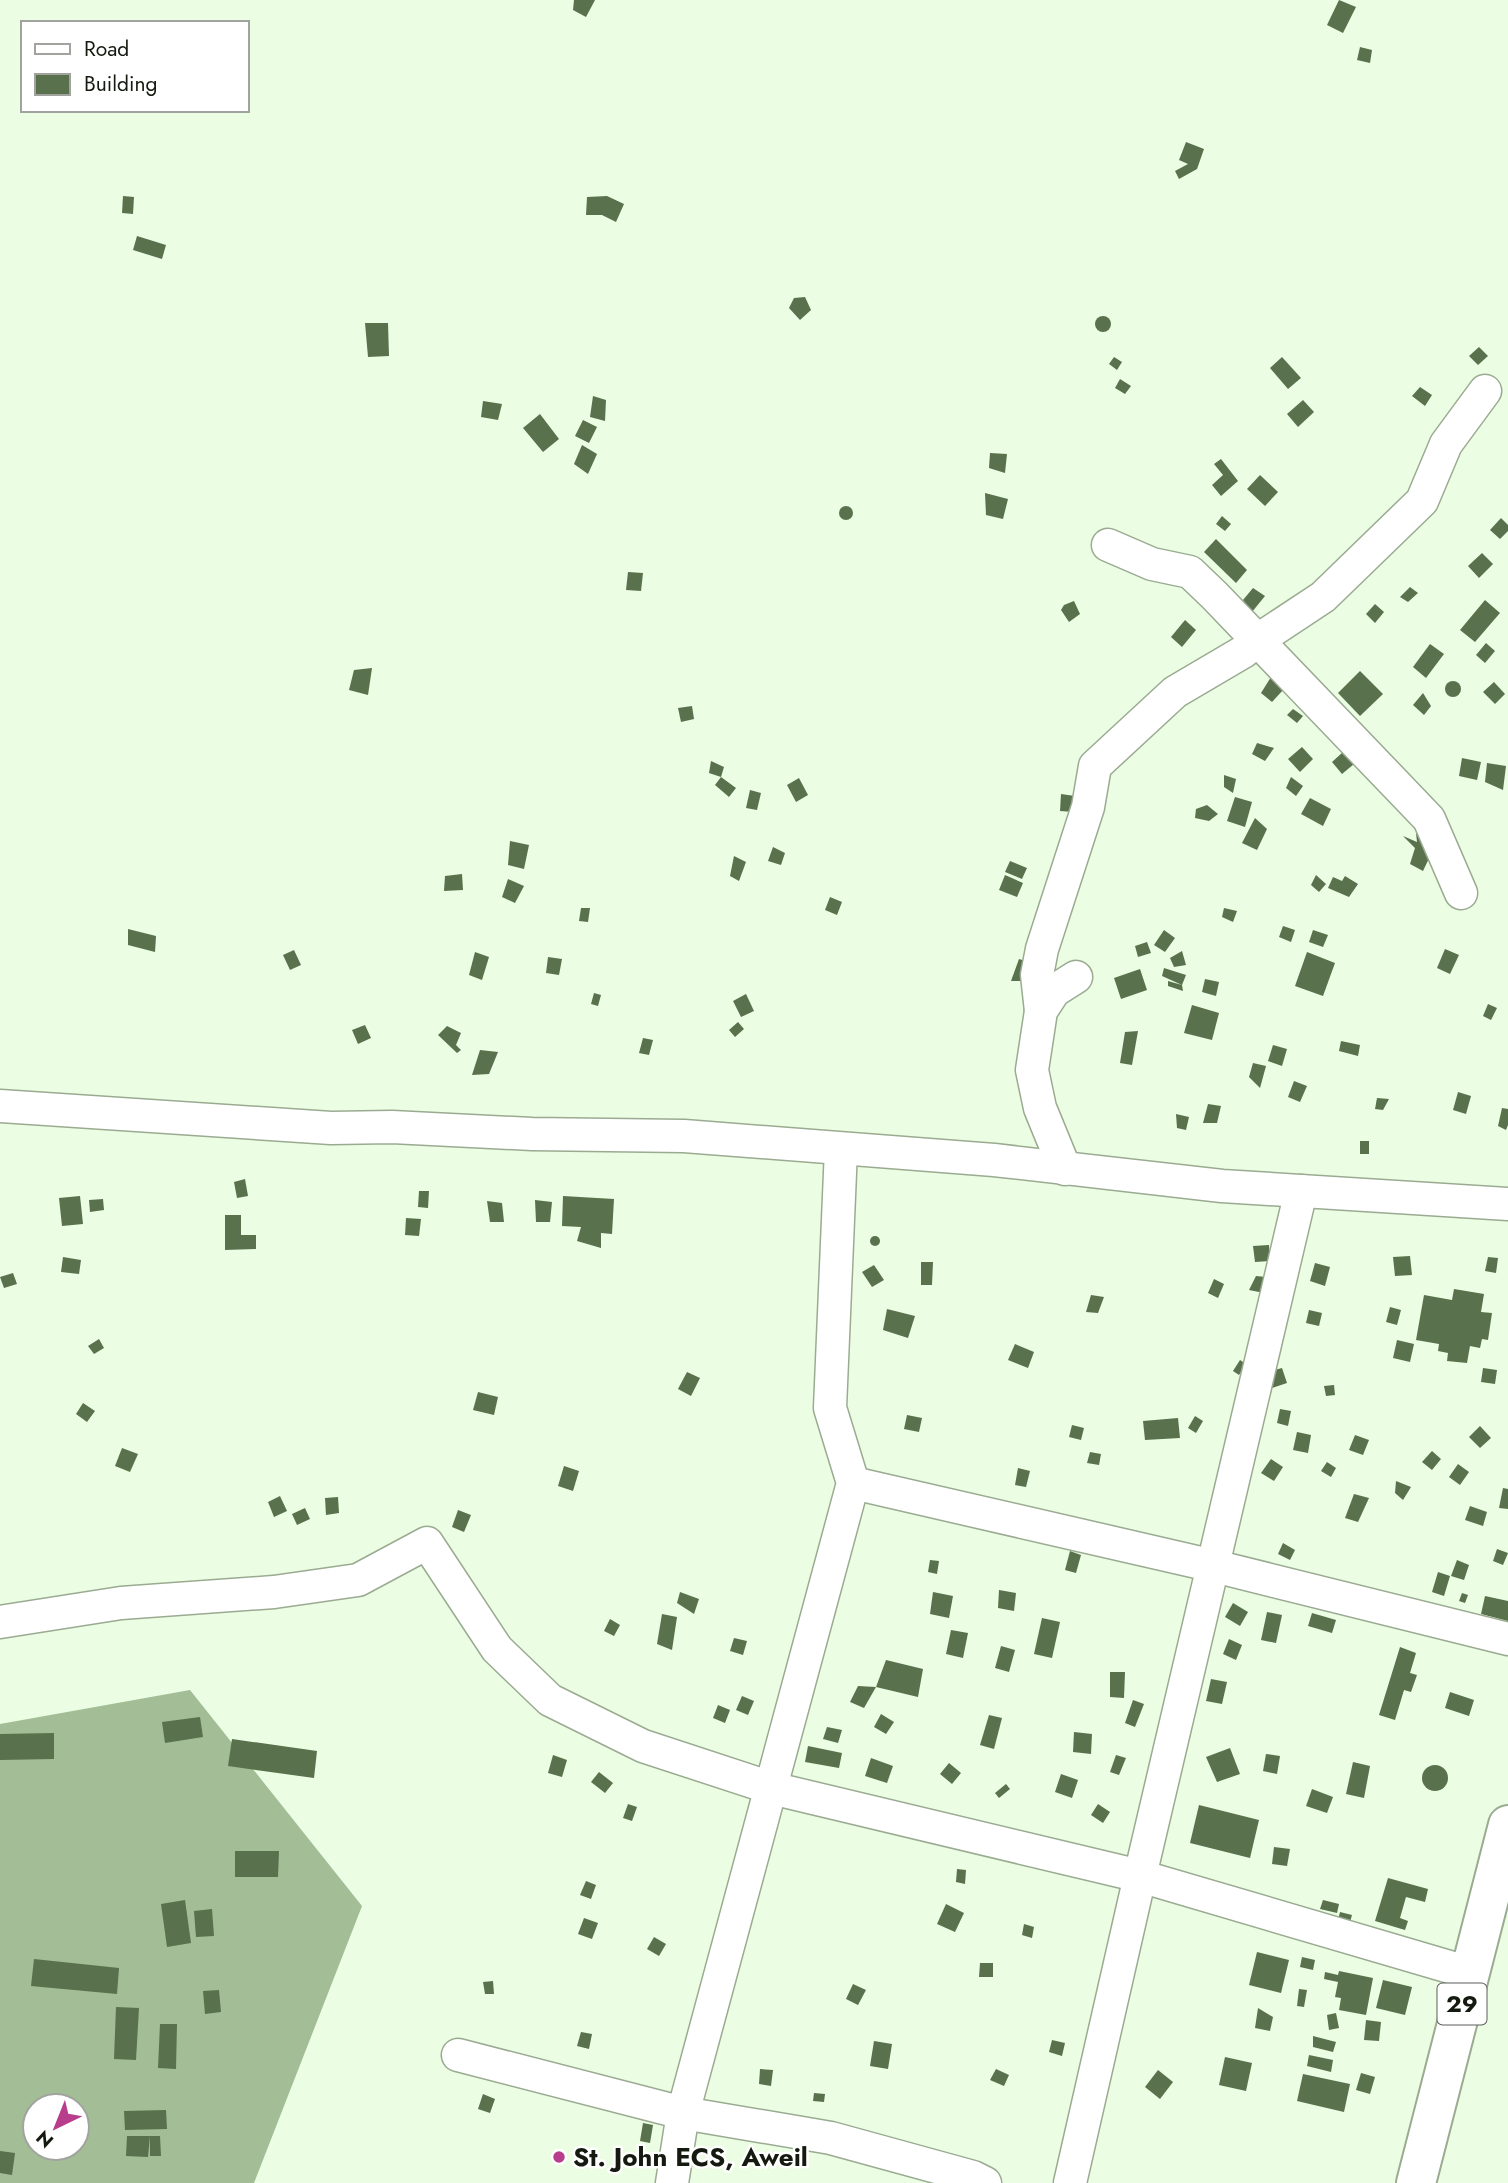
<svg xmlns="http://www.w3.org/2000/svg" width="1508" height="2183" viewBox="0 0 1508 2183" font-family="Jost,sans-serif">
  <style>
    .forest { fill: #a3bd96; fill-rule: evenodd }
    .building { fill: #59714c }
    .lines { fill: none; stroke-linecap: round; stroke-linejoin: round }
    .minor-casing { stroke: #9aab92; stroke-width: 35 }
    .major-casing { stroke: #9aab92; stroke-width: 42 }
    .minor { stroke: #fff; stroke-width: 32 }
    .major { stroke: #fff; stroke-width: 38 }
    .poi-dot { fill: #b93d8d; stroke: #fff; stroke-width: 2.5 }
    .labels { text-anchor: middle; stroke-width: 5; stroke-linejoin: round; paint-order: stroke }
    .shield { fill: #fff; stroke: #5a5f58; stroke-width: 2 }
    .shield-label { font-size: 24px; font-weight: bold; fill: #141a10 }
    .poi-label { font-size: 26px; font-weight: bold; fill: #141a10; stroke: #fff; text-anchor: start }
  </style>
  <rect width="100%" height="100%" fill="#ebfde2"/>
  <path class="forest" d="M190 1690 362 1906 254 2183H0V1724ZM35 2106H77V2148H35Z"/>
  <g class="building">
    <path d="M574 0H595L586 17 573 10Z"/>
    <path d="M1339 0 1356 7 1343 33 1327 25Z"/>
    <path d="M1360 47 1372 50 1370 63 1357 60Z"/>
    <path d="M1186 142 1204 149 1197 169 1179 179 1175 171 1188 164 1179 160Z"/>
    <path d="M123 196 134 197 133 214 122 213Z"/>
    <path d="M607 196 624 204 616 222 602 215H586L587 197Z"/>
    <path d="M137 236 166 245 162 259 133 250Z"/>
    <path d="M805 297 811 310 800 320 789 308 794 298Z"/>
    <circle cx="1103" cy="324" r="8"/>
    <path d="M365 323H388L389 356 368 357Z"/>
    <path d="M1479 347 1488 356 1478 365 1469 356Z"/>
    <path d="M1114 357 1122 362 1117 370 1109 364Z"/>
    <path d="M1282 357 1301 378 1288 389 1270 368Z"/>
    <path d="M1120 379 1131 386 1125 394 1115 388Z"/>
    <path d="M1420 387 1432 395 1425 406 1412 396Z"/>
    <path d="M593 396 606 400 605 421 590 417Z"/>
    <path d="M1303 400 1314 412 1298 427 1287 414Z"/>
    <path d="M483 401 502 404 498 420 481 417Z"/>
    <path d="M540 414 559 439 543 452 523 428Z"/>
    <path d="M583 420 597 427 589 443 575 436Z"/>
    <path d="M582 445 597 454 588 474 574 464Z"/>
    <path d="M990 453 1007 454 1005 473 989 468Z"/>
    <path d="M1221 459 1238 481 1221 496 1212 485 1223 475 1214 464Z"/>
    <path d="M1260 475 1278 492 1265 506 1247 489Z"/>
    <path d="M985 493 1008 499 1003 519 986 515Z"/>
    <circle cx="846" cy="513" r="7"/>
    <path d="M1222 516 1231 524 1225 531 1216 524Z"/>
    <path d="M1501 518 1508 525V531L1500 539 1490 530Z"/>
    <path d="M1216 539 1247 570 1236 583 1204 552Z"/>
    <path d="M1482 553 1493 564 1479 578 1468 566Z"/>
    <path d="M628 572 643 573 641 591 626 590Z"/>
    <path d="M1410 587 1418 593 1408 602 1400 597Z"/>
    <path d="M1253 588 1265 596 1252 612 1243 600Z"/>
    <path d="M1485 600 1500 613 1475 642 1460 630Z"/>
    <path d="M1074 601 1080 614 1069 622 1061 610 1064 605Z"/>
    <path d="M1375 604 1384 612 1375 623 1366 614Z"/>
    <path d="M1185 620 1196 630 1182 647 1171 637Z"/>
    <path d="M1486 643 1495 651 1485 663 1476 655Z"/>
    <path d="M1430 644 1444 654 1426 678 1413 667Z"/>
    <path d="M372 668 368 695 349 690 354 670Z"/>
    <path d="M1360 671 1383 694 1360 716 1338 693Z"/>
    <path d="M1271 677 1284 689 1272 702 1261 693Z"/>
    <circle cx="1453" cy="689" r="8"/>
    <path d="M1494 682 1505 694 1495 704 1483 692Z"/>
    <path d="M1423 693 1431 706 1424 715 1413 705Z"/>
    <path d="M692 706 694 719 681 722 678 708Z"/>
    <path d="M1293 709 1303 716 1297 723 1287 715Z"/>
    <path d="M1257 743 1274 748 1265 761 1252 754Z"/>
    <path d="M1302 747 1313 759 1300 772 1288 759Z"/>
    <path d="M1343 752 1354 764 1342 774 1332 762Z"/>
    <path d="M1462 758 1481 762 1477 780 1459 776Z"/>
    <path d="M711 761 724 767 721 777 709 773Z"/>
    <path d="M1487 763 1506 766 1503 790 1485 782Z"/>
    <path d="M1224 775 1236 779 1233 793 1224 787Z"/>
    <path d="M721 777 736 788 729 797 715 785Z"/>
    <path d="M1291 777 1303 786 1296 796 1286 788Z"/>
    <path d="M799 778 808 795 796 802 787 785Z"/>
    <path d="M750 790 761 793 757 810 746 808Z"/>
    <path d="M1061 794 1075 796 1074 812 1060 811Z"/>
    <path d="M1235 797 1252 802 1245 827 1227 821Z"/>
    <path d="M1310 798 1331 809 1323 826 1301 814Z"/>
    <path d="M1207 805 1218 814 1209 821 1195 818 1196 809Z"/>
    <path d="M1255 818 1267 829 1257 850 1242 843Z"/>
    <path d="M1416 833 1433 850 1423 871 1410 864 1415 848 1403 836 1417 842Z"/>
    <path d="M510 841 529 845 524 869 508 865Z"/>
    <path d="M773 847 785 853 781 865 768 861Z"/>
    <path d="M734 856 746 862 739 881 730 876Z"/>
    <path d="M1010 861 1027 868 1022 879 1005 872Z"/>
    <path d="M462 874 463 890 444 891 445 876Z"/>
    <path d="M1005 875 1023 883 1017 897 999 890Z"/>
    <path d="M1316 875 1326 884 1319 892 1311 885Z"/>
    <path d="M1345 876 1358 884 1349 897 1328 888 1333 877 1342 881Z"/>
    <path d="M508 879 524 886 515 903 502 897Z"/>
    <path d="M830 897 842 902 837 915 825 910Z"/>
    <path d="M581 908H590L588 922 579 921Z"/>
    <path d="M1224 908 1237 911 1233 922 1222 917Z"/>
    <path d="M1283 926 1295 930 1291 942 1279 937Z"/>
    <path d="M128 929 156 936 155 952 128 945Z"/>
    <path d="M1164 930 1175 938 1165 952 1154 945Z"/>
    <path d="M1313 930 1328 935 1323 947 1309 942Z"/>
    <path d="M1147 942 1151 953 1138 957 1135 946Z"/>
    <path d="M1445 949 1459 955 1450 974 1437 968Z"/>
    <path d="M294 950 301 965 290 970 283 955Z"/>
    <path d="M1182 951 1186 965 1174 967 1170 958Z"/>
    <path d="M475 952 489 957 482 980 469 975Z"/>
    <path d="M1307 952 1335 963 1323 996 1295 986Z"/>
    <path d="M548 957 562 959 559 975 546 973Z"/>
    <path d="M1019 959 1032 963 1025 981H1011Z"/>
    <path d="M1164 968 1186 975 1182 985 1183 991 1168 986V981L1182 985 1162 976Z"/>
    <path d="M1140 969 1147 990 1121 999 1114 978Z"/>
    <path d="M1205 979 1219 982 1216 996 1202 992Z"/>
    <path d="M594 993 601 995 598 1006 591 1004Z"/>
    <path d="M746 994 754 1011 741 1017 733 1001Z"/>
    <path d="M1488 1004 1497 1008 1491 1020 1483 1016Z"/>
    <path d="M1192 1005 1219 1013 1212 1040 1184 1033Z"/>
    <path d="M738 1022 744 1029 735 1037 729 1030Z"/>
    <path d="M365 1025 371 1038 358 1044 352 1030Z"/>
    <path d="M447 1026 461 1033 456 1045 461 1050 457 1053 438 1035Z"/>
    <path d="M1138 1031 1132 1065 1120 1063 1125 1032Z"/>
    <path d="M643 1038 653 1040 649 1055 639 1053Z"/>
    <path d="M1341 1041 1360 1045 1358 1056 1339 1051Z"/>
    <path d="M1273 1045 1287 1049 1282 1066 1268 1061Z"/>
    <path d="M480 1050 498 1052 489 1074 472 1075Z"/>
    <path d="M1253 1063 1266 1066 1260 1088 1249 1077Z"/>
    <path d="M1294 1081 1307 1086 1300 1102 1288 1097Z"/>
    <path d="M1458 1092 1471 1096 1466 1114 1453 1110Z"/>
    <path d="M1377 1098 1389 1099 1383 1110 1375 1109Z"/>
    <path d="M1208 1104 1221 1106 1217 1123H1203Z"/>
    <path d="M1502 1108 1508 1109V1125L1506 1130 1498 1126Z"/>
    <path d="M1176 1114 1189 1117 1186 1130 1177 1128Z"/>
    <rect x="1360" y="1141" width="9" height="13"/>
    <path d="M245 1179 248 1196 237 1198 234 1182Z"/>
    <path d="M419 1191H429L428 1208 418 1207Z"/>
    <path d="M80 1196 83 1224 62 1226 59 1198Z"/>
    <path d="M563 1196 614 1199 612 1234 601 1233V1248L577 1241 581 1227 562 1226Z"/>
    <path d="M103 1199 104 1210 90 1212 89 1200Z"/>
    <path d="M535 1200 552 1202 550 1222H536Z"/>
    <path d="M487 1201 502 1203 504 1222H490Z"/>
    <path d="M225 1215H241V1235H256V1249L225 1250Z"/>
    <path d="M406 1218 421 1219 419 1236 405 1235Z"/>
    <circle cx="875" cy="1241" r="5"/>
    <path d="M1269 1245 1270 1261 1255 1262 1253 1246Z"/>
    <path d="M1410 1256 1412 1275 1395 1276 1393 1257Z"/>
    <path d="M63 1257 81 1260 79 1274 61 1272Z"/>
    <path d="M1488 1257 1498 1258 1496 1273 1485 1271Z"/>
    <path d="M921 1262H933L932 1285H921Z"/>
    <path d="M1315 1263 1330 1267 1325 1286 1310 1281Z"/>
    <path d="M874 1265 884 1280 872 1287 862 1272Z"/>
    <path d="M13 1273 17 1284 4 1288 0 1277Z"/>
    <path d="M1256 1276 1266 1277 1264 1293 1249 1290Z"/>
    <path d="M1214 1279 1224 1284 1218 1298 1208 1293Z"/>
    <path d="M1454 1289 1484 1294 1481 1312 1492 1313 1488 1340 1482 1339 1480 1348 1470 1346 1467 1363 1447 1361 1448 1353 1438 1351 1439 1344 1416 1340 1424 1295 1452 1300Z"/>
    <path d="M1091 1295 1104 1297 1098 1313 1086 1312Z"/>
    <path d="M1390 1307 1401 1310 1397 1325 1386 1322Z"/>
    <path d="M887 1309 915 1316 908 1338 883 1330Z"/>
    <path d="M1309 1310 1322 1313 1319 1326 1306 1323Z"/>
    <path d="M99 1339 104 1348 94 1354 88 1346Z"/>
    <path d="M1397 1340 1414 1344 1410 1362 1393 1358Z"/>
    <path d="M1015 1344 1034 1352 1028 1368 1008 1360Z"/>
    <path d="M1240 1360 1246 1364 1239 1375 1233 1371Z"/>
    <path d="M1282 1368 1287 1383 1272 1388 1267 1372Z"/>
    <path d="M1483 1368 1497 1370 1495 1384 1481 1382Z"/>
    <path d="M687 1372 700 1378 691 1396 678 1389Z"/>
    <path d="M1334 1385 1335 1395 1326 1396 1324 1386Z"/>
    <path d="M478 1392 498 1397 494 1415 473 1410Z"/>
    <path d="M83 1403 95 1411 87 1422 76 1414Z"/>
    <path d="M1280 1409 1291 1411 1288 1426 1277 1423Z"/>
    <path d="M907 1415 922 1418 919 1432 904 1429Z"/>
    <path d="M1195 1416 1203 1421 1196 1433 1188 1428Z"/>
    <path d="M1178 1418 1180 1438 1145 1440 1143 1421Z"/>
    <path d="M1072 1425 1084 1428 1081 1440 1069 1437Z"/>
    <path d="M1480 1426 1491 1438 1480 1448 1469 1437Z"/>
    <path d="M1297 1432 1311 1435 1308 1453 1293 1450Z"/>
    <path d="M1355 1435 1369 1440 1363 1455 1349 1450Z"/>
    <path d="M122 1448 138 1454 130 1472 115 1466Z"/>
    <path d="M1432 1451 1441 1459 1432 1470 1422 1462Z"/>
    <path d="M1090 1452 1101 1454 1099 1465 1087 1463Z"/>
    <path d="M1271 1459 1283 1467 1274 1481 1261 1473Z"/>
    <path d="M1327 1462 1336 1468 1331 1477 1321 1471Z"/>
    <path d="M1458 1464 1469 1472 1460 1485 1449 1477Z"/>
    <path d="M564 1466 579 1471 573 1491 558 1486Z"/>
    <path d="M1018 1468 1030 1471 1026 1487 1015 1485Z"/>
    <path d="M1396 1481 1411 1487 1403 1500 1395 1493Z"/>
    <path d="M1503 1488 1508 1489V1509L1499 1508Z"/>
    <path d="M1354 1494 1369 1498 1358 1522 1345 1518Z"/>
    <path d="M280 1496 287 1511 274 1517 268 1502Z"/>
    <path d="M338 1497 339 1513 326 1515 325 1498Z"/>
    <path d="M1470 1506 1487 1512 1483 1526 1465 1520Z"/>
    <path d="M305 1508 310 1519 297 1525 292 1514Z"/>
    <path d="M458 1510 471 1515 464 1532 452 1527Z"/>
    <path d="M1283 1543 1295 1550 1290 1560 1278 1554Z"/>
    <path d="M1497 1549 1508 1553 1503 1565 1493 1561Z"/>
    <path d="M1070 1551 1081 1555 1076 1573 1065 1570Z"/>
    <path d="M930 1560 939 1561 937 1574 928 1572Z"/>
    <path d="M1457 1560 1469 1565 1464 1580 1451 1576Z"/>
    <path d="M1438 1572 1450 1576 1444 1596 1432 1592Z"/>
    <path d="M999 1590 1016 1593 1014 1611 998 1608Z"/>
    <path d="M680 1592 699 1599 694 1614 677 1603Z"/>
    <path d="M933 1592 953 1596 949 1618 930 1614Z"/>
    <path d="M1462 1593 1468 1595 1465 1603 1459 1601Z"/>
    <path d="M1485 1596 1508 1601V1621L1481 1614Z"/>
    <path d="M1233 1603 1248 1612 1240 1626 1225 1617Z"/>
    <path d="M1267 1612 1282 1615 1276 1643 1261 1640Z"/>
    <path d="M1312 1613 1336 1620 1332 1633 1308 1626Z"/>
    <path d="M662 1614 677 1617 672 1650 657 1644Z"/>
    <path d="M1042 1618 1060 1622 1052 1658 1034 1654Z"/>
    <path d="M610 1619 620 1625 614 1636 604 1631Z"/>
    <path d="M951 1630 968 1633 963 1658 946 1654Z"/>
    <path d="M734 1638 747 1641 743 1655 730 1651Z"/>
    <path d="M1229 1639 1242 1645 1236 1660 1223 1654Z"/>
    <path d="M1001 1646 1015 1650 1009 1672 995 1668Z"/>
    <path d="M1400 1647 1416 1653 1410 1673 1417 1675 1411 1692 1404 1690 1395 1720 1379 1715Z"/>
    <path d="M886 1660 923 1669 918 1697 876 1687 864 1708 850 1702 858 1686 876 1687Z"/>
    <path d="M1110 1672H1125L1124 1698 1110 1697Z"/>
    <path d="M1211 1679 1227 1682 1222 1704 1206 1701Z"/>
    <path d="M1450 1692 1474 1700 1469 1716 1445 1708Z"/>
    <path d="M742 1696 754 1701 748 1715 736 1710Z"/>
    <path d="M1133 1700 1144 1704 1135 1727 1125 1723Z"/>
    <path d="M718 1705 730 1710 725 1723 713 1718Z"/>
    <path d="M881 1714 894 1722 886 1734 874 1727Z"/>
    <path d="M989 1715 1002 1718 994 1749 980 1745Z"/>
    <path d="M200 1717 203 1737 165 1743 162 1722Z"/>
    <path d="M827 1727 842 1730 838 1743 823 1739Z"/>
    <path d="M1074 1732 1092 1734 1091 1754 1073 1752Z"/>
    <path d="M54 1733V1759L0 1760V1734Z"/>
    <path d="M232 1739 317 1751 314 1778 228 1766Z"/>
    <path d="M808 1746 842 1753 839 1768 805 1762Z"/>
    <path d="M1230 1748 1240 1774 1217 1782 1206 1757Z"/>
    <path d="M1266 1754 1280 1756 1277 1774 1263 1771Z"/>
    <path d="M553 1755 567 1760 562 1777 548 1773Z"/>
    <path d="M1116 1755 1126 1758 1119 1775 1110 1772Z"/>
    <path d="M871 1758 893 1766 887 1783 865 1776Z"/>
    <path d="M1353 1762 1370 1766 1364 1798 1346 1794Z"/>
    <path d="M949 1763 961 1773 952 1784 940 1774Z"/>
    <circle cx="1435" cy="1778" r="13"/>
    <path d="M599 1772 613 1783 605 1793 591 1782Z"/>
    <path d="M1061 1774 1078 1780 1072 1798 1055 1792Z"/>
    <path d="M1006 1784 1010 1789 999 1798 995 1793Z"/>
    <path d="M1312 1789 1333 1797 1327 1813 1306 1806Z"/>
    <path d="M628 1804 637 1807 632 1821 623 1818Z"/>
    <path d="M1098 1804 1110 1812 1103 1823 1091 1815Z"/>
    <path d="M1199 1805 1259 1820 1250 1858 1190 1843Z"/>
    <path d="M1274 1847 1290 1849 1287 1866 1272 1864Z"/>
    <path d="M235 1851H279L278 1877H235Z"/>
    <path d="M957 1869 966 1870 965 1884 956 1882Z"/>
    <path d="M1388 1878 1428 1889 1425 1902 1406 1897 1400 1918 1408 1921 1405 1930 1375 1921Z"/>
    <path d="M586 1881 596 1885 591 1899 580 1895Z"/>
    <path d="M185 1900 191 1943 167 1947 161 1904Z"/>
    <path d="M1323 1900 1339 1904 1337 1913 1320 1909Z"/>
    <path d="M946 1904 964 1913 955 1932 937 1924Z"/>
    <path d="M212 1909 214 1936 196 1937 194 1911Z"/>
    <path d="M1340 1912 1352 1915 1350 1922 1338 1920Z"/>
    <path d="M584 1918 598 1923 592 1939 578 1934Z"/>
    <path d="M1024 1924 1034 1927 1032 1938 1022 1935Z"/>
    <path d="M654 1937 666 1944 659 1956 647 1949Z"/>
    <path d="M1257 1952 1289 1960 1281 1993 1249 1985Z"/>
    <path d="M1302 1957 1315 1960 1313 1970 1300 1967Z"/>
    <path d="M34 1959 119 1968 117 1994 31 1986Z"/>
    <path d="M980 1963H993V1977H979Z"/>
    <path d="M1339 1971 1373 1978 1366 2015 1339 2010 1341 1998 1335 1997 1338 1982 1324 1979 1325 1972 1338 1975Z"/>
    <path d="M1383 1980 1412 1987 1405 2015 1376 2008Z"/>
    <path d="M493 1981 494 1994H485L483 1982Z"/>
    <path d="M853 1984 866 1990 858 2005 846 1999Z"/>
    <path d="M1299 1989 1307 1990 1304 2007 1297 2006Z"/>
    <path d="M219 1990 221 2012 205 2014 203 1991Z"/>
    <path d="M116 2007 139 2008 136 2060 114 2059Z"/>
    <path d="M1258 2008 1273 2017 1270 2031 1255 2028Z"/>
    <path d="M1336 2013 1339 2028 1329 2030 1327 2015Z"/>
    <path d="M1366 2020 1381 2022 1379 2041 1364 2040Z"/>
    <path d="M160 2024H177L176 2069 158 2068Z"/>
    <path d="M581 2032 592 2034 589 2049 577 2046Z"/>
    <path d="M1313 2036 1336 2042 1333 2052 1313 2047Z"/>
    <path d="M1052 2040 1065 2043 1062 2056 1049 2052Z"/>
    <path d="M874 2041 892 2044 888 2069 870 2066Z"/>
    <path d="M1309 2055 1333 2060 1331 2072 1307 2066Z"/>
    <path d="M1225 2057 1252 2063 1246 2091 1219 2085Z"/>
    <path d="M760 2069 773 2070 771 2086 759 2084Z"/>
    <path d="M996 2069 1009 2075 1004 2086 990 2080Z"/>
    <path d="M1158 2070 1173 2082 1160 2099 1145 2087Z"/>
    <path d="M1361 2073 1375 2077 1370 2094 1356 2090Z"/>
    <path d="M1303 2074 1350 2084 1344 2112 1297 2101Z"/>
    <path d="M814 2093 825 2094 824 2102 813 2101Z"/>
    <path d="M483 2094 495 2099 490 2113 478 2109Z"/>
    <path d="M166 2110 167 2129 125 2130 124 2111Z"/>
    <path d="M643 2123 653 2125 650 2143 640 2141Z"/>
    <path d="M127 2136H150L148 2157 126 2156Z"/>
    <path d="M150 2136H160L161 2156H150Z"/>
    <path d="M0 2151 15 2153 12 2175 0 2173Z"/>
  </g>
  <g class="lines">
    <defs>
      <g id="minor">
        <path d="M1108 545 1152 564 1190 572 1215 596 1429 819 1461 893"/>
        <path d="M1041 1011 1037 975 1042 949 1088 807 1095 766 1175 692 1243 652 1258 640 1323 597 1422 501 1446 444 1485 391"/>
        <path d="M0 1106 331 1128 392 1127 532 1134 684 1136 994 1160 1222 1186 1508 1204"/>
        <path d="M1065 1169 1040 1108 1032 1070 1041 1011 1054 991 1076 977"/>
        <path d="M853 1483 1214 1566 1508 1639"/>
        <path d="M0 1622 121 1603 274 1592 358 1580 427 1543 497 1649 550 1700 643 1746 771 1788 1140 1876 1470 1973"/>
        <path d="M458 2055 683 2113 831 2138 973 2177 985 2183"/>
        <path d="M672 2183 683 2113 853 1483 830 1408 841 1149"/>
        <path d="M1070 2183 1140 1876 1301 1191"/>
      </g>
      <path id="major" d="M1416 2183 1508 1825"/>
    </defs>
    <use href="#minor" class="minor-casing"/>
    <use href="#major" class="major-casing"/>
    <use href="#minor" class="minor"/>
    <use href="#major" class="major"/>
  </g>
  <circle class="poi-dot" cx="559" cy="2157" r="7"/>
  <g class="labels">
    <rect class="shield" x="1437.5" y="1983.5" width="49" height="41" rx="5"/>
    <g class="shield-label">
      <text x="1462" y="2012">29</text>
    </g>
    <g class="poi-label">
      <text x="573" y="2166">St. John ECS, Aweil</text>
    </g>
  </g>
  <rect x="21" y="21" width="228" height="91" fill="#ffffff" stroke="#a1a39f" stroke-width="2"/>
  <rect x="35" y="44" width="35" height="10" fill="#ffffff" stroke="#a1a39f" stroke-width="2"/>
  <text x="84" y="56" font-size="21" fill="#141a10">Road</text>
  <rect x="35" y="74" width="35" height="21" fill="#59714c" stroke="#a1a39f" stroke-width="2"/>
  <text x="84" y="91" font-size="21" fill="#141a10">Building</text>
  <g transform="translate(56 2127) rotate(223)"><circle r="33" fill="#ffffff" stroke="#a1a39f" stroke-width="2"/>
  <path d="M0-5L12 26L0 18L-12 26Z" fill="#b93d8d"/>
  <text y="-10" font-size="19" font-weight="bold" text-anchor="middle" fill="#141a10">N</text>
  </g>
</svg>
